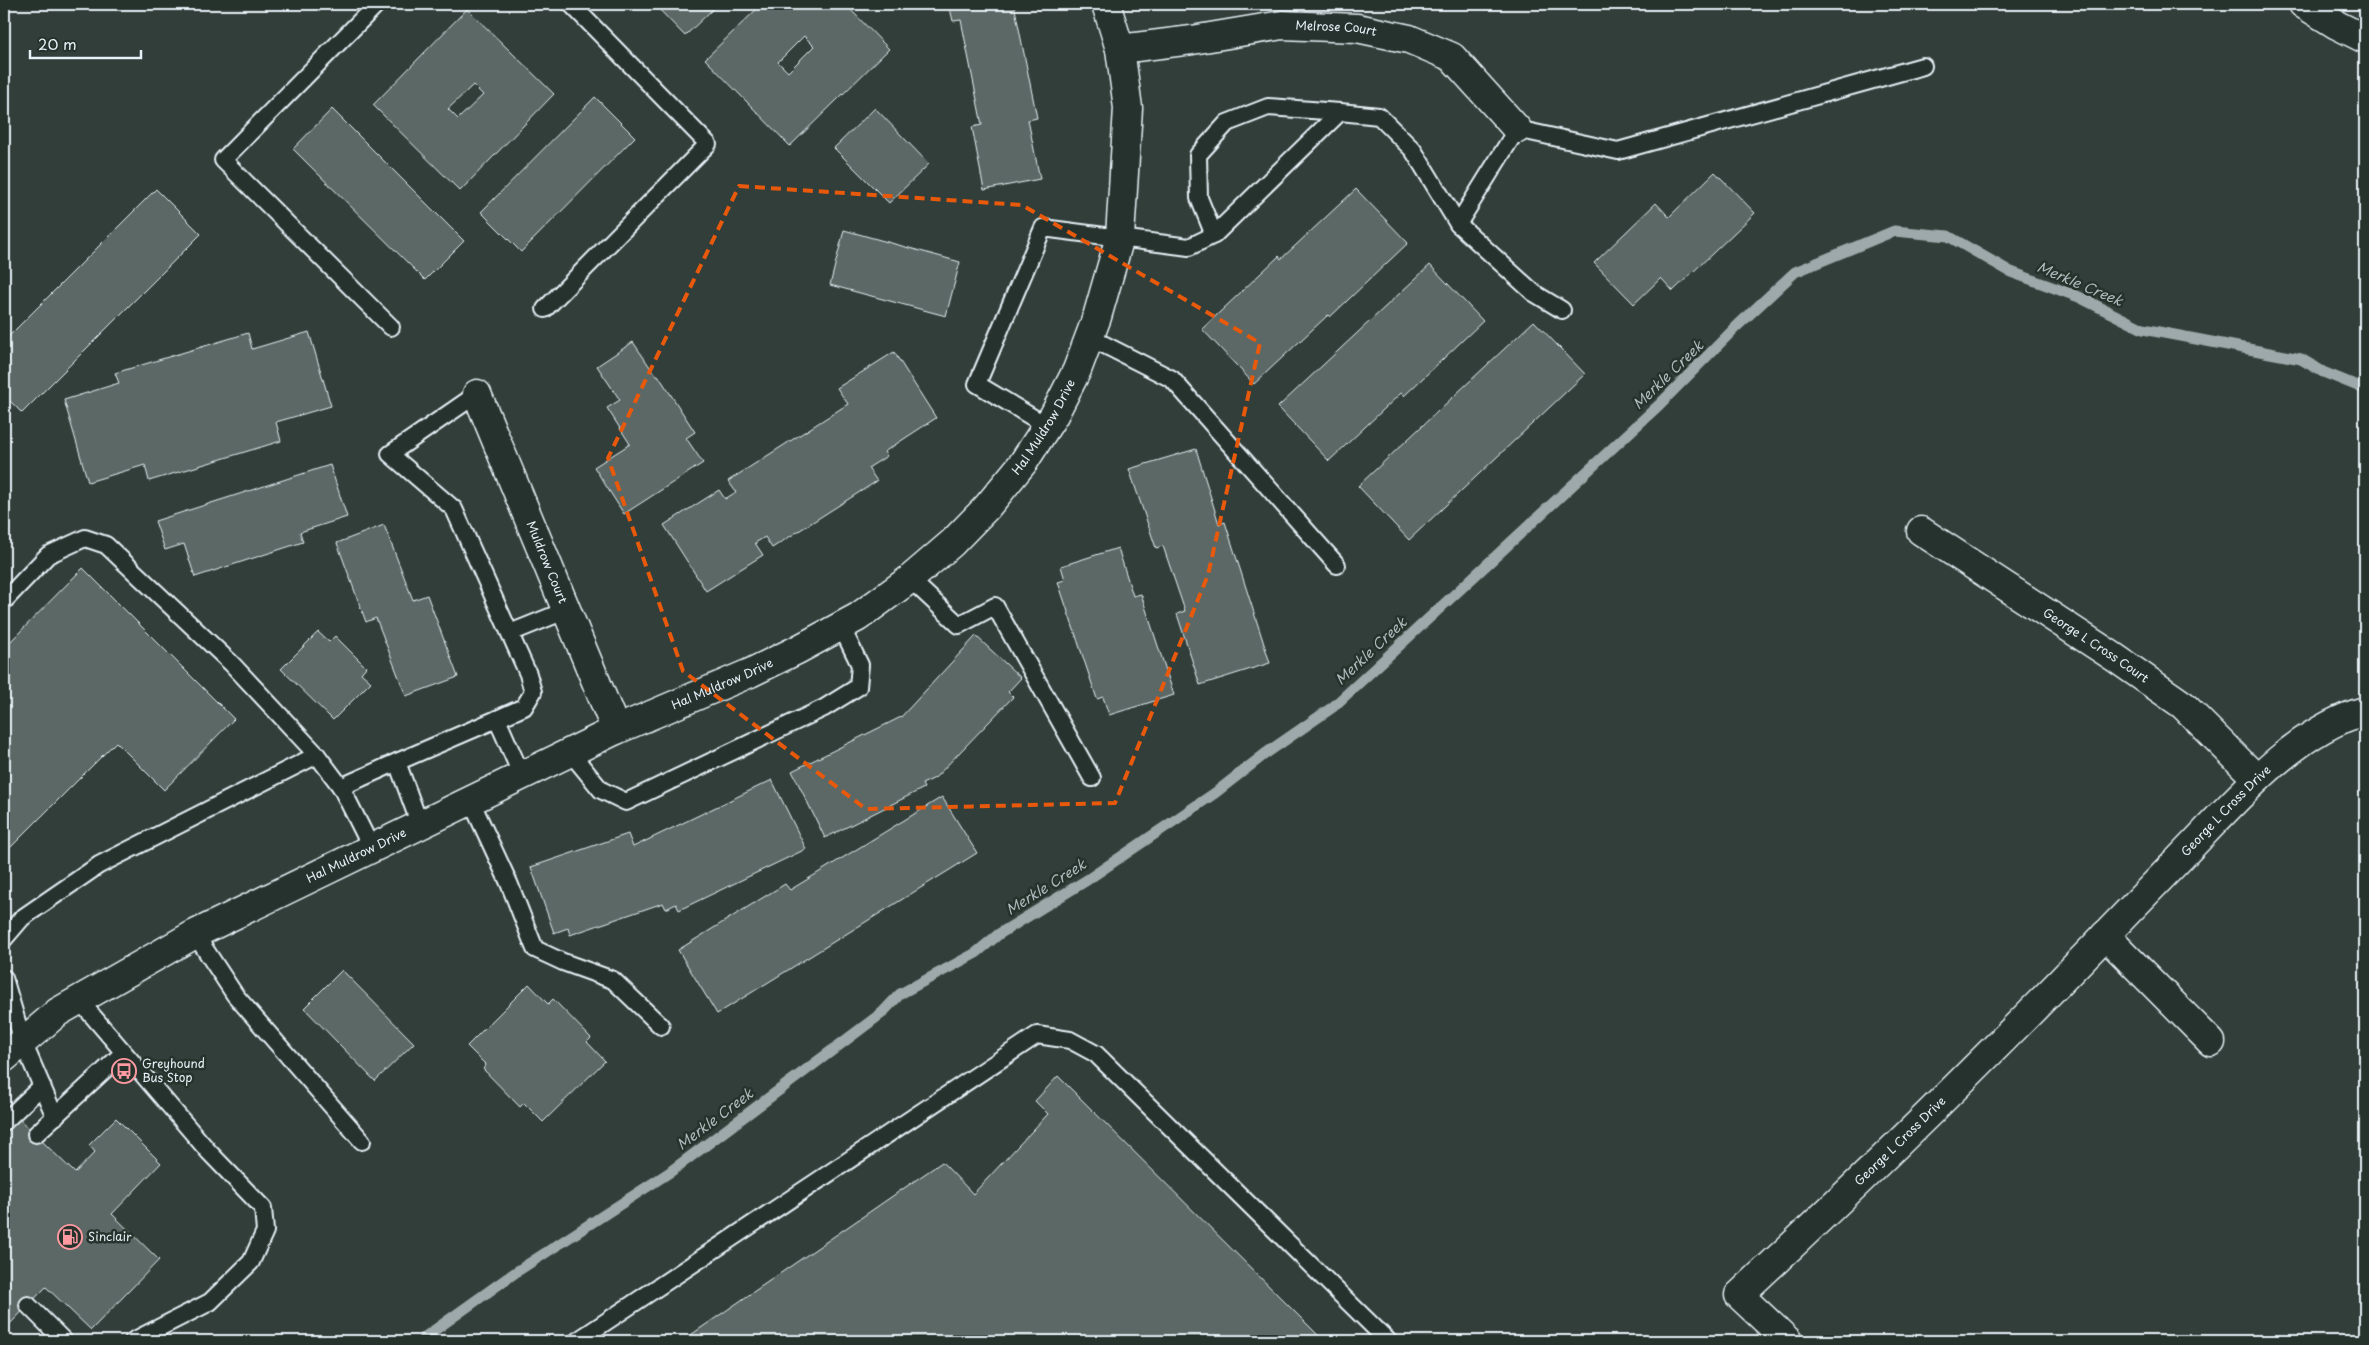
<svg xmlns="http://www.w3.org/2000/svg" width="2369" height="1345" viewBox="0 0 2369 1345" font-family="'Playpen Sans',sans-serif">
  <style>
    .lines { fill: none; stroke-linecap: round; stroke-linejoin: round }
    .stream { stroke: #9ea9ab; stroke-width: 11 }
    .building { fill: #5c6865; stroke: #e8f1f8; fill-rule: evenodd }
    .lane-casing { stroke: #e8f1f8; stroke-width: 20 }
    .street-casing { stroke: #e8f1f8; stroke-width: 31 }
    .secondary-casing { stroke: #e8f1f8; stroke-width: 31 }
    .lane { stroke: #26332d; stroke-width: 16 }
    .street { stroke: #26332d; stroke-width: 28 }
    .secondary { stroke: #26332d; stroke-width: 28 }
    .marked { fill: none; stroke: #e8590c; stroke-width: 4; stroke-dasharray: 10 6; stroke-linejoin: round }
    .labels { text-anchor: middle; stroke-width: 5; stroke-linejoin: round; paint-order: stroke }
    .street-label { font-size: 12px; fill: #e8f1f8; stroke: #26332d }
    .poi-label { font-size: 12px; fill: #e8f1f8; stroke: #26332d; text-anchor: start }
    .water-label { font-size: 14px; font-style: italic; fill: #b1bbbe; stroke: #26332d }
  </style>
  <rect width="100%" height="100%" fill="#323e39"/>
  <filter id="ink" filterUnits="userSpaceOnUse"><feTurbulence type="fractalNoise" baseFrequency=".02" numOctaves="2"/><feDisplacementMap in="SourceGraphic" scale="10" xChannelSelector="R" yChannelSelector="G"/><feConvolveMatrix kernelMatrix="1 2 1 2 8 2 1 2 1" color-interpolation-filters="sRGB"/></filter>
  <g filter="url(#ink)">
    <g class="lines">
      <path class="stream" d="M422 1341 425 1337 516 1272 670 1172 882 1013 900 994 976 953 999 934 1087 880 1215 793 1265 754 1333 707 1659 405 1736 327 1795 272 1894 231 1948 236 2011 272 2079 297 2143 329 2301 359 2323 372 2365 389"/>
    </g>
    <g class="building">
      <path d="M654 4H718L685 36Z"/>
      <path d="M762 4H845L889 49 790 146 705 59ZM804 36 814 46 788 72 778 62Z"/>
      <path d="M949 4H1014L1037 118 1028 120 1040 179 984 190 972 127 982 125 961 20 953 21Z"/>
      <path d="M467 9 554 94 460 191 373 105ZM473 85 483 95 458 119 448 109Z"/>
      <path d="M595 97 635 137 521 252 481 212Z"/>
      <path d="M875 108 929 164 889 203 834 148Z"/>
      <path d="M332 109 464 241 425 280 293 149Z"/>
      <path d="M1715 172 1755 213 1673 291 1661 278 1634 304 1594 263 1656 203 1669 217Z"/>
      <path d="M156 189 201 234 22 413 4 395V341Z"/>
      <path d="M1356 189 1408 243 1330 317 1328 315 1254 384 1202 329 1279 256 1281 259Z"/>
      <path d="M844 230 960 262 946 316 830 285Z"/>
      <path d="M1430 265 1483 321 1404 396 1401 393 1329 461 1278 407Z"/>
      <path d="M1534 321 1585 374 1409 540 1358 486Z"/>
      <path d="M309 332 331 406 276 422 281 441 149 481 145 465 88 482 64 400 119 383 115 373 248 333 252 349Z"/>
      <path d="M633 342 656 376 658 375 695 432 686 438 703 463 624 514 594 467 630 444 607 408 620 400 597 366Z"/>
      <path d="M894 352 936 418 884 452 887 456 868 468 877 481 772 548 765 537 755 543 763 555 706 591 664 525 719 490 725 499 736 492 728 481 848 404 837 388Z"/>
      <path d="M1196 449 1219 524 1225 522 1270 663 1200 685 1177 614 1185 611 1163 546 1156 548 1129 469Z"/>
      <path d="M330 465 347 517 300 532 303 542 195 577 184 544 165 550 155 521Z"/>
      <path d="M384 525 413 600 427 595 458 677 406 696 376 618 366 622 337 543Z"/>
      <path d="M1118 548 1133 596 1141 594 1174 695 1109 715 1103 697 1097 699 1058 582 1065 580 1061 566Z"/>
      <path d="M83 568 234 719 164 790 116 742 4 854V648Z"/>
      <path d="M318 632 329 642 335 636 366 667 361 673 371 682 333 720 281 669Z"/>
      <path d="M976 636 1021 678 1008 692 1013 697 935 778 922 784 924 788 825 838 792 771 901 717Z"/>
      <path d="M772 780 806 849 679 910 676 904 666 909 663 903 570 935 568 928 554 933 531 867 628 834 633 847Z"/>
      <path d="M942 797 977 853 717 1014 678 950 785 884 790 890Z"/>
      <path d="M342 970 414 1043 375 1081 304 1008Z"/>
      <path d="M529 984 548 1004 553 999 591 1038 587 1042 605 1061 543 1122 524 1103 520 1107 483 1069 486 1065 467 1046Z"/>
      <path d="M1058 1076 1324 1341H682L942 1162 973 1194 1048 1114 1035 1101Z"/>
      <path d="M15 1115 75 1173 95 1152 89 1145 116 1118 161 1163 112 1214 159 1260 91 1330 46 1287 4 1330V1127Z"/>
    </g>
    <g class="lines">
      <defs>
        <g id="lane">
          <path d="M377 4 223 160 391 327"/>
          <path d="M1458 224 1517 129 1618 151 1923 66"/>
          <path d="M1214 235 1199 198 1198 155 1227 123 1268 107 1340 112"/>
          <path d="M545 309 708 144 571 4"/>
          <path d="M1089 337 1172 379 1337 565"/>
          <path d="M477 394 390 454 454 509 528 674 533 692 524 707 497 719"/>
          <path d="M1047 426 977 384 1043 228 1189 247 1214 235 1340 112 1379 116 1413 150 1458 224 1534 293 1562 310"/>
          <path d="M910 579 959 625 995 606 1092 778"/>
          <path d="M4 601 48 555 85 538 106 545 232 664 317 755 341 787 372 849"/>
          <path d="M510 633 567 610"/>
          <path d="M570 752 601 790 626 802 824 708 858 687 860 665 841 626"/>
          <path d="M341 787 397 762"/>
          <path d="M471 801 509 883 535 949 563 962 613 980 661 1026"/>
          <path d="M420 825 397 762 497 719 522 776"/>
          <path d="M195 934 235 995 362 1141"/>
          <path d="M4 939 22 918 99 865 317 755"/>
          <path d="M4 978 23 1042 55 1117"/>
          <path d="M79 1000 209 1152 263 1208 265 1231 251 1262 210 1302 133 1341"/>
          <path d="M4 1122 42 1086"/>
          <path d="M36 1134 123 1053"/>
          <path d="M28 1305 64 1341"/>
          <path d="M577 1341 1037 1035 1070 1040 1096 1054 1388 1341"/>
        </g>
        <g id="street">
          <path d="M2303 4 2337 25 2365 39"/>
          <path id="s1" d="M1120 49 1192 40 1282 25 1357 28 1409 39 1452 57 1517 129"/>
          <path id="s2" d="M477 394 616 730"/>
          <path id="s3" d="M1921 531 2114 657 2183 705 2257 779"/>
          <path d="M2105 935 2211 1042"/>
          <path id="s4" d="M1788 1341 1739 1295C1848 1194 1954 1090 2058 984 2099 942 2140 899 2181 857 2232 805 2293 730 2365 711"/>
        </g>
        <g id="secondary">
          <path id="s5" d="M4 1058 58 1012 195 934 616 730 750 673 797 650 858 617 910 579 952 543 987 507 1023 463 1054 415 1077 370 1097 317 1120 237 1128 108 1120 49 1106 4"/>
        </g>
      </defs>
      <use href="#lane" class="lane-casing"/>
      <use href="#street" class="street-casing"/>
      <use href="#secondary" class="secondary-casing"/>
      <use href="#lane" class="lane"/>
      <use href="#street" class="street"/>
      <use href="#secondary" class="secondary"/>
    </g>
  </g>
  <path class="marked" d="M739 186 1022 205 1260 343 1208 575 1115 803 866 809 683 671 608 458Z"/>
  <defs>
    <symbol id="bus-ring" viewBox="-11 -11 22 22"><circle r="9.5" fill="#26332d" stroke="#ff9aa2" stroke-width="1.5"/><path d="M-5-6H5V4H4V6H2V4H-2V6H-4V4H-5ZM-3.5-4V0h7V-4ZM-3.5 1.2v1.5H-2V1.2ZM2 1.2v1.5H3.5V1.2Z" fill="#ff9aa2"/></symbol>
    <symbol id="fuel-ring" viewBox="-11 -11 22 22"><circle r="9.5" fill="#26332d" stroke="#ff9aa2" stroke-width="1.5"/><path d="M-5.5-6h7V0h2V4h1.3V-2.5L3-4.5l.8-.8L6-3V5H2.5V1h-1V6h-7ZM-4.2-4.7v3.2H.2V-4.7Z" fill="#ff9aa2"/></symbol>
  </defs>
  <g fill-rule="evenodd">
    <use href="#bus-ring" x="110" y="1057" width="28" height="28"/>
    <use href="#fuel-ring" x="56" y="1223" width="28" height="28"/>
  </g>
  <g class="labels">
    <g class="street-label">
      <text dy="4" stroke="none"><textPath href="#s1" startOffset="218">Melrose Court</textPath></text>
      <text dy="4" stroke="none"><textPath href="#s5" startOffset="1232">Hal Muldrow Drive</textPath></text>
      <text dy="4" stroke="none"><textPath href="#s2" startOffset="182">Muldrow Court</textPath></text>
      <text dy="4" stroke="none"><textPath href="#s3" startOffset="209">George L Cross Court</textPath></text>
      <text dy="4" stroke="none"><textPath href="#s5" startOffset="812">Hal Muldrow Drive</textPath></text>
      <text dy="4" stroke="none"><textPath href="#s4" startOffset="754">George L Cross Drive</textPath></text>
      <text dy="4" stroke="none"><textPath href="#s5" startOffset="408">Hal Muldrow Drive</textPath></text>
      <text dy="4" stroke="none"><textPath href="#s4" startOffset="290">George L Cross Drive</textPath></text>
    </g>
    <g class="poi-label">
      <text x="142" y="1068">Greyhound<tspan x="142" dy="14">Bus Stop</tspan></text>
      <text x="88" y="1241">Sinclair</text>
    </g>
    <g class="water-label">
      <text transform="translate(2080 284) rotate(23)" y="5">Merkle Creek</text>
      <text transform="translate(1668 375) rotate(-44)" y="5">Merkle Creek</text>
      <text transform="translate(1371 651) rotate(-43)" y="5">Merkle Creek</text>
      <text transform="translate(1046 887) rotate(-32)" y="5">Merkle Creek</text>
      <text transform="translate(715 1119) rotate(-37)" y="5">Merkle Creek</text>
    </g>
  </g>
  <rect width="2369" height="1345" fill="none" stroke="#26332d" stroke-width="20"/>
  <rect x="10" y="10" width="2349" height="1325" fill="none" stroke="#e8f1f8" stroke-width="2" filter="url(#ink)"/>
  <path d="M30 50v8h111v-8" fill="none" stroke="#e8f1f8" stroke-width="2.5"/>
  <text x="38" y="50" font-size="15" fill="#e8f1f8" stroke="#26332d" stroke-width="4" paint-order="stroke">20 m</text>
</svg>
